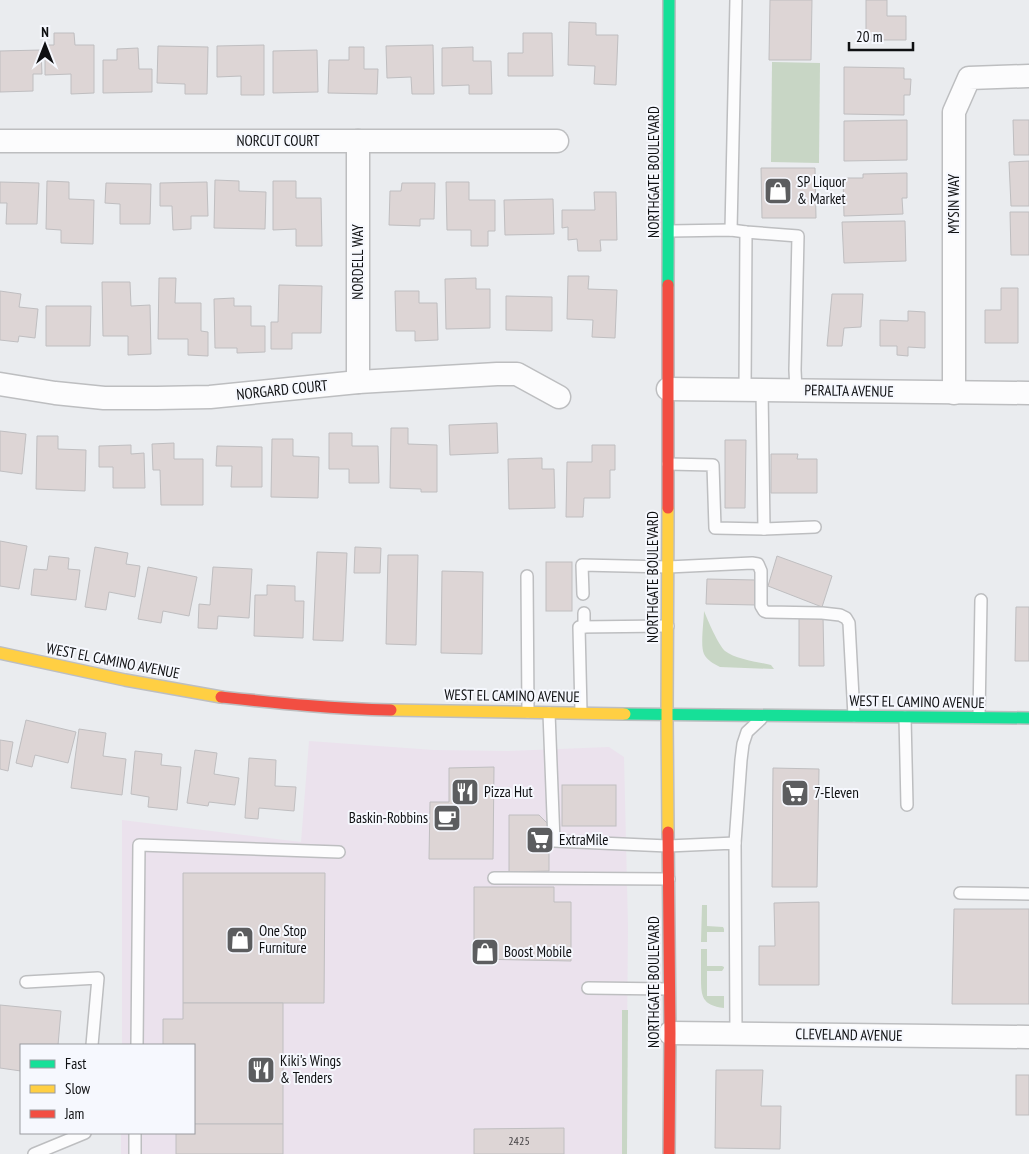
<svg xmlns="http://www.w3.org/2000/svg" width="1029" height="1154" viewBox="0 0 1029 1154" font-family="'PT Sans Narrow',sans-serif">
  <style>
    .commercial { fill: #ebe2ed }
    .green { fill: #c8d6c5 }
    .building { fill: #ddd5d5; stroke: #bfbec0 }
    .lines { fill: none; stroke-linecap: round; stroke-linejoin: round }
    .lane-casing { stroke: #bdbec0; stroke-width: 14 }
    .street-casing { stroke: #bdbec0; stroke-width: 25 }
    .fast-casing { stroke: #bdbec0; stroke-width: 14 }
    .slow-casing { stroke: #bdbec0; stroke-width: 14 }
    .jam-casing { stroke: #bdbec0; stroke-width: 14 }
    .lane { stroke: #fcfcfd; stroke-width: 11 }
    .street { stroke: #fcfcfd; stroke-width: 22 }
    .fast { stroke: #16e098; stroke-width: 11 }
    .slow { stroke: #ffcf43; stroke-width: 11 }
    .jam { stroke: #f24e42; stroke-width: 11 }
    .labels { text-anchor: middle; stroke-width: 4; stroke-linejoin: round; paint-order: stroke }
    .number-label { font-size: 12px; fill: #454345 }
    .street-label { font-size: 15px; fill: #0f1012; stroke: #f6f8fe }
    .poi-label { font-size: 15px; fill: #0f1012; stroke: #f6f8fe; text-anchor: start }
  </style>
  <rect width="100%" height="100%" fill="#eaecef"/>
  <path class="commercial" d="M309 741 434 750 508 751 609 747 624 757 628 926 626 1154H121V1133H194V1045H122V820L301 842Z"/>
  <g class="green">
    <path d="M772 62 820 63 819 163 771 162Z"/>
    <path d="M704 611C708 621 718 644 725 651 735 659 758 662 771 665L774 669 720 667C714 664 707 660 704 654 700 646 704 620 704 611Z"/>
    <path d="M702 905H707V926L723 927 724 929V932H707V942H701Z"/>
    <path d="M701 949H707V966H722L724 967V968L722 971H707V996H724V1008C702 1005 701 997 701 977 701 968 701 958 701 949Z"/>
    <path d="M622 1010H628L627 1154H622Z"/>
  </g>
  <g class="building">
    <path d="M770 0H812L811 60H769Z"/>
    <path d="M866 0H887V16H906V40H866Z"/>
    <path d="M569 22 596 23V35H618L616 85 594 84 595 66 568 65Z"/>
    <path d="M54 33H74L75 45H94V93L71 94V74L45 75V45H54Z"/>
    <path d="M523 33H552L553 76H508V53H523Z"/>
    <path d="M264 45V95H241V76L217 77V46Z"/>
    <path d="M433 45 434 94H412L411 77 387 78 386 46Z"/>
    <path d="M158 46 208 47 207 94H185V84L157 83Z"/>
    <path d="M349 47H364V69H378L377 94 328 93 329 60H349Z"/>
    <path d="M473 47V61H491L492 94H469V85L442 86V48Z"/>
    <path d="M138 48 139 69H152V92L103 93V60H117V49Z"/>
    <path d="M41 50 42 74H33V91L0 92V51Z"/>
    <path d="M317 50 318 92 273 93V51Z"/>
    <path d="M844 67 904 68V79H911L910 95H904V115L844 114Z"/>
    <path d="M907 120V160L844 161V121Z"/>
    <path d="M1013 120H1029V155H1014Z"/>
    <path d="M1029 161V206H1011L1009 162Z"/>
    <path d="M761 168H815L816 218H762Z"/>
    <path d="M907 173V198H902L903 214 844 216 843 178H863V174Z"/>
    <path d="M215 180 239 181V191L266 192 265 229 214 228Z"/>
    <path d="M47 181 69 182V199L94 200 93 244 61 243V230L46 229Z"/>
    <path d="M273 181H296V198H321L322 246H296V229L273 230Z"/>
    <path d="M0 182 39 183 37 224H6L7 203H0Z"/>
    <path d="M207 182 208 216H191V229L173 230 172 206H160V183Z"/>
    <path d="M446 182H469V200H495V231H488V246H471V230H447Z"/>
    <path d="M106 183 151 184 150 224H120V204L105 203Z"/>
    <path d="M402 183H435L434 219H420V226L389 225 390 191H401Z"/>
    <path d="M594 192H616L617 240H600L601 251H578L577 239 568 240V227L562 228V210H595Z"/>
    <path d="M553 199 554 234 505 235 504 200Z"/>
    <path d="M1010 212H1029V255H1011Z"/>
    <path d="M905 221 906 261 844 263 842 222Z"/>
    <path d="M568 276H589L588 289 617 290 615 338 592 337 593 320 567 319Z"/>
    <path d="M159 278H176L175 303H201V331L208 332V356L188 355V339H158Z"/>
    <path d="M476 278V289H490V328L446 329 445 279Z"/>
    <path d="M102 282H130L131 306 150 305 151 354 128 355V336H103Z"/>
    <path d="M279 285 322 286 321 333H292V349H271V322H278Z"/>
    <path d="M1001 288H1018V343H985V310H1001Z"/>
    <path d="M0 291 21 294 19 307 38 309 35 338 19 336 18 342 0 340Z"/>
    <path d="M395 291H419V303H437L438 340 415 341V331H396Z"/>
    <path d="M832 294H863L861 327 844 328 842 346H827Z"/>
    <path d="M506 296 552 297V331L506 330Z"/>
    <path d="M234 298V306H251V326H265V352L237 353V348H215L214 299Z"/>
    <path d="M46 306H91L90 346H46Z"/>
    <path d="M908 311 925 312V348L908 347V356L897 355V346H880V320L908 321Z"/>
    <path d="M497 423 498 453 450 455 449 425Z"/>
    <path d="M391 428H408V444L437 445V492H421V489L390 488Z"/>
    <path d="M0 431 26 434 22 474 0 471Z"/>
    <path d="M329 433H352V446H378L379 483H349V469H329Z"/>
    <path d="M37 436H58V449L86 450 85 491 36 489Z"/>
    <path d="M272 439H293V456L319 457 318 498 271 497Z"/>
    <path d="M725 440H746L745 508H725Z"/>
    <path d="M174 443V459H203V505H161L160 470H153L152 444Z"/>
    <path d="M131 445V454L144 453 145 488H113V467H99V446Z"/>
    <path d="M592 445H615V470H610V498H584L583 517H566L567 462H592Z"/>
    <path d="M217 446 262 447V487H231L232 466H216Z"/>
    <path d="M771 454H798L797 459H817V493H771Z"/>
    <path d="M542 458V469H554L555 508 509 509 508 459Z"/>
    <path d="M0 541 27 546 19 589 0 586Z"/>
    <path d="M95 547 128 553 126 564 140 566 135 597 109 592 106 610 85 607Z"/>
    <path d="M355 547 381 548 380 573H354Z"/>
    <path d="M317 552 347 553 343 641 313 640Z"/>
    <path d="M388 555H418L416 645 386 644Z"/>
    <path d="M49 556 69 558 68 569 80 570 76 600 31 595 34 569 47 570Z"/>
    <path d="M777 556 832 576 822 607 768 586Z"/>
    <rect x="546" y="562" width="26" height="49"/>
    <path d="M148 567 197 577 189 616 163 611 161 623 138 619Z"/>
    <path d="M213 567 252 569 249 618 218 616 217 629 198 628 199 604 210 605Z"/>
    <path d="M442 571 483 572 482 654 441 653Z"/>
    <path d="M707 579 756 580V605L706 604Z"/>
    <path d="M267 585 295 586V601H304L303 638 254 636 255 595H267Z"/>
    <path d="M1016 607H1029V661H1015Z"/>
    <path d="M799 616H823L824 666H799Z"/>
    <path d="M26 720 76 732 68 763 35 755 32 767 16 763Z"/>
    <path d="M79 729 106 733 103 756 126 759 122 795 71 788Z"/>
    <path d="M0 740 13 742 8 771 0 769Z"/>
    <path d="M195 750 217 753 214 774 239 778 235 805 209 802 208 806 187 803Z"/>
    <path d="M135 751 162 754 161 765 181 767 177 810 148 807 149 797 131 794Z"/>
    <path d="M249 758 276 760 275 786 296 787 294 811 259 808 258 819 245 818Z"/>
    <path d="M494 767 493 859H429L430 802H449V768Z"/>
    <path d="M773 768 819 769 817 887H772Z"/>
    <rect x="562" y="785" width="54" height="41"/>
    <path d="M509 815H539L549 825V871L509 872Z"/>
    <path d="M183 873H325L324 1003H183Z"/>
    <path d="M474 887H554V902H571V961L474 959Z"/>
    <path d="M819 902V985H759V946H775L774 903Z"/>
    <path d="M954 909H1029V1004H952Z"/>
    <path d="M183 1003H283V1124H194V1045H163V1019H183Z"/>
    <path d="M0 1005 61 1011 58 1045H21V1071L0 1068Z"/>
    <path d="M716 1070H763L761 1106H781L780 1149 715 1148Z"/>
    <rect x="1016" y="1075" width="13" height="40"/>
    <path d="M194 1124H283V1154H176V1133H194Z"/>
    <path d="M564 1128V1154H474V1129Z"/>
  </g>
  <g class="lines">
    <defs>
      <g id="lane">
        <path d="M731 230 736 0"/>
        <path d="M669 231 731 230 746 232 798 236 795 370 796 391"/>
        <path d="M745 390 746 232"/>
        <path d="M762 390 764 529 815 527"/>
        <path d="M668 464 713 465 715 528 764 529"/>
        <path d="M527 576 528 712"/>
        <path d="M583 594 582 565 668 567 752 563 758 564 761 571V606L764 611 767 612 822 613 840 615 846 618 849 623 854 716"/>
        <path d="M584 613V627"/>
        <path d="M581 712 579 627 668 626"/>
        <path d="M549 713 554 841 668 846 735 843 736 1034"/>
        <path d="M905 717 907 805"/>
        <path d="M979 717 981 600"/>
        <path d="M735 843 741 760 743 744 747 732 761 719"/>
        <path d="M494 878 669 879"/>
        <path d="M960 893 1029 894"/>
        <path d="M26 982 98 978 92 1045"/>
        <path d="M588 988 669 989"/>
        <path d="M137 1045 139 845 339 852"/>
        <path d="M34 1154 85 1133"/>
        <path d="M135 1154V1133"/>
      </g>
      <g id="street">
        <path d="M0 141H557"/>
        <path d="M358 141V382"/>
        <path d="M0 384 55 393 104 398H157L210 397 358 382 497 374H517L559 397"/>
        <path d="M668 389 1029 393"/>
        <path d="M954 393V112L969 78 1029 76"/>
        <path d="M670 1033 1029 1037"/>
      </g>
      <g id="fast">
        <path d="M668 285 669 0"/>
        <path d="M625 714 1029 718"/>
      </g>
      <g id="slow">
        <path d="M668 508 667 715 668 832"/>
        <path d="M0 653 125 680 221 697"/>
        <path d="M391 710 625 714"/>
      </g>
      <g id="jam">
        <path d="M668 508V285"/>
        <path d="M221 697C278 703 334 709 391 710"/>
        <path d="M668 832 670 1033 669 1154"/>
      </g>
    </defs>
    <use href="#lane" class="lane-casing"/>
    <use href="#street" class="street-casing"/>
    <use href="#fast" class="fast-casing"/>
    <use href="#slow" class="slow-casing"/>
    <use href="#jam" class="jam-casing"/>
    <use href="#lane" class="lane"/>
    <use href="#street" class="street"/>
    <use href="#fast" class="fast"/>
    <use href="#slow" class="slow"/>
    <use href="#jam" class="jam"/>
  </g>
  <defs>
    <symbol id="shop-square" viewBox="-11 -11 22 22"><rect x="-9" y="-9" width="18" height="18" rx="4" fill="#5c5d5f" stroke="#f6f8fe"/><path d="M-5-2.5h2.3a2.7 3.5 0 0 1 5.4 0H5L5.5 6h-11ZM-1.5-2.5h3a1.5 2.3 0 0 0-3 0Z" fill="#fff"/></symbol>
    <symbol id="restaurant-square" viewBox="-11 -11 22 22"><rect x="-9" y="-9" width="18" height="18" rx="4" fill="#5c5d5f" stroke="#f6f8fe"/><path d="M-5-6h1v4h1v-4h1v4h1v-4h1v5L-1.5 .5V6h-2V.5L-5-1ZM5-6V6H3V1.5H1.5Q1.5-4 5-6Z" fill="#fff"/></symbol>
    <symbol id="supermarket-square" viewBox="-11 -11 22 22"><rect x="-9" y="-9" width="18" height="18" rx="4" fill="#5c5d5f" stroke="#f6f8fe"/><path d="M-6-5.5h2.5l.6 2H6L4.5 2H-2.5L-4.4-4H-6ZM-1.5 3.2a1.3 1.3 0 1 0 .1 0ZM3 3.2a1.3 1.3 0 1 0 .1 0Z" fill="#fff"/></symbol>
    <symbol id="cafe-square" viewBox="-11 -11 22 22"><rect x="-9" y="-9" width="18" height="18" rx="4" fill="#5c5d5f" stroke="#f6f8fe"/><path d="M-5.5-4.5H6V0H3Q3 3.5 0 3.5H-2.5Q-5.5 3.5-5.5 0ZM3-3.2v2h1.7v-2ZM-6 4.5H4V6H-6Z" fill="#fff"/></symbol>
  </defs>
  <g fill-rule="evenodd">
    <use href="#shop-square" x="762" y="175" width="32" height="32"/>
    <use href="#restaurant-square" x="449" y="776" width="32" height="32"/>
    <use href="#supermarket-square" x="779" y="777" width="32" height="32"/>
    <use href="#cafe-square" x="431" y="802" width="32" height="32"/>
    <use href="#supermarket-square" x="524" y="824" width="32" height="32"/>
    <use href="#shop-square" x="224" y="924" width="32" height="32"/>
    <use href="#shop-square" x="469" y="936" width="32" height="32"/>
    <use href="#restaurant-square" x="245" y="1054" width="32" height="32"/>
  </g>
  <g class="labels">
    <g class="number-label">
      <text x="519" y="1145">2425</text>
    </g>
    <g class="street-label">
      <text x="278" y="146">NORCUT COURT</text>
      <text transform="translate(654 172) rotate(-90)" y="5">NORTHGATE BOULEVARD</text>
      <text transform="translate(954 204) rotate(-90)" y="5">MYSIN WAY</text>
      <text transform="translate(358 262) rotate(-90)" y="5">NORDELL WAY</text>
      <text transform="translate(282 390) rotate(-6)" y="5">NORGARD COURT</text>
      <text transform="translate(849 391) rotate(1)" y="5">PERALTA AVENUE</text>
      <text transform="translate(653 577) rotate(-90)" y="5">NORTHGATE BOULEVARD</text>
      <text transform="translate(113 661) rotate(11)" y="5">WEST EL CAMINO AVENUE</text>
      <text transform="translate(512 696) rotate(1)" y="5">WEST EL CAMINO AVENUE</text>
      <text transform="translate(917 702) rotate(1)" y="5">WEST EL CAMINO AVENUE</text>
      <text transform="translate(654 982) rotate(-90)" y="5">NORTHGATE BOULEVARD</text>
      <text transform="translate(849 1035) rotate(1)" y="5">CLEVELAND AVENUE</text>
    </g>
    <g class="poi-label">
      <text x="797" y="187">SP Liquor<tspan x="797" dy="17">&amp; Market</tspan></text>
      <text x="484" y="797">Pizza Hut</text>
      <text x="814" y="798">7-Eleven</text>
      <text x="428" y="823" text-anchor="end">Baskin-Robbins</text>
      <text x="559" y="845">ExtraMile</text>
      <text x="259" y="936">One Stop<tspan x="259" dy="17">Furniture</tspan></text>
      <text x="504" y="957">Boost Mobile</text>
      <text x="280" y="1066">Kiki's Wings<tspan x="280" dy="17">&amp; Tenders</tspan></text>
    </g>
  </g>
  <rect x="20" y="1044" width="175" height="90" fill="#f6f8fe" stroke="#9a9ba0"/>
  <rect x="30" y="1060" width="25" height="8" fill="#16e098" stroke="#9a9ba0"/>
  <text x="65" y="1069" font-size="15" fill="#0f1012">Fast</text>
  <rect x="30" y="1085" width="25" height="8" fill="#ffcf43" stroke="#9a9ba0"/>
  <text x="65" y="1094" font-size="15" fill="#0f1012">Slow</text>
  <rect x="30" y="1110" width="25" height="8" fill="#f24e42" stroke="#9a9ba0"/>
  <text x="65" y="1119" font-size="15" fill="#0f1012">Jam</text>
  <g transform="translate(45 45)" stroke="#f6f8fe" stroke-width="4" paint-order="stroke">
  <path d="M0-4L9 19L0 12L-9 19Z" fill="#0f1012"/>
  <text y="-8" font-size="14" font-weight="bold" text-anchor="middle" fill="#0f1012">N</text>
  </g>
  <path d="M849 42v8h64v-8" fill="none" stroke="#0f1012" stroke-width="2.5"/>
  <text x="856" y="42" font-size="15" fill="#0f1012" stroke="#f6f8fe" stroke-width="4" paint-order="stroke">20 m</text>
</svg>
